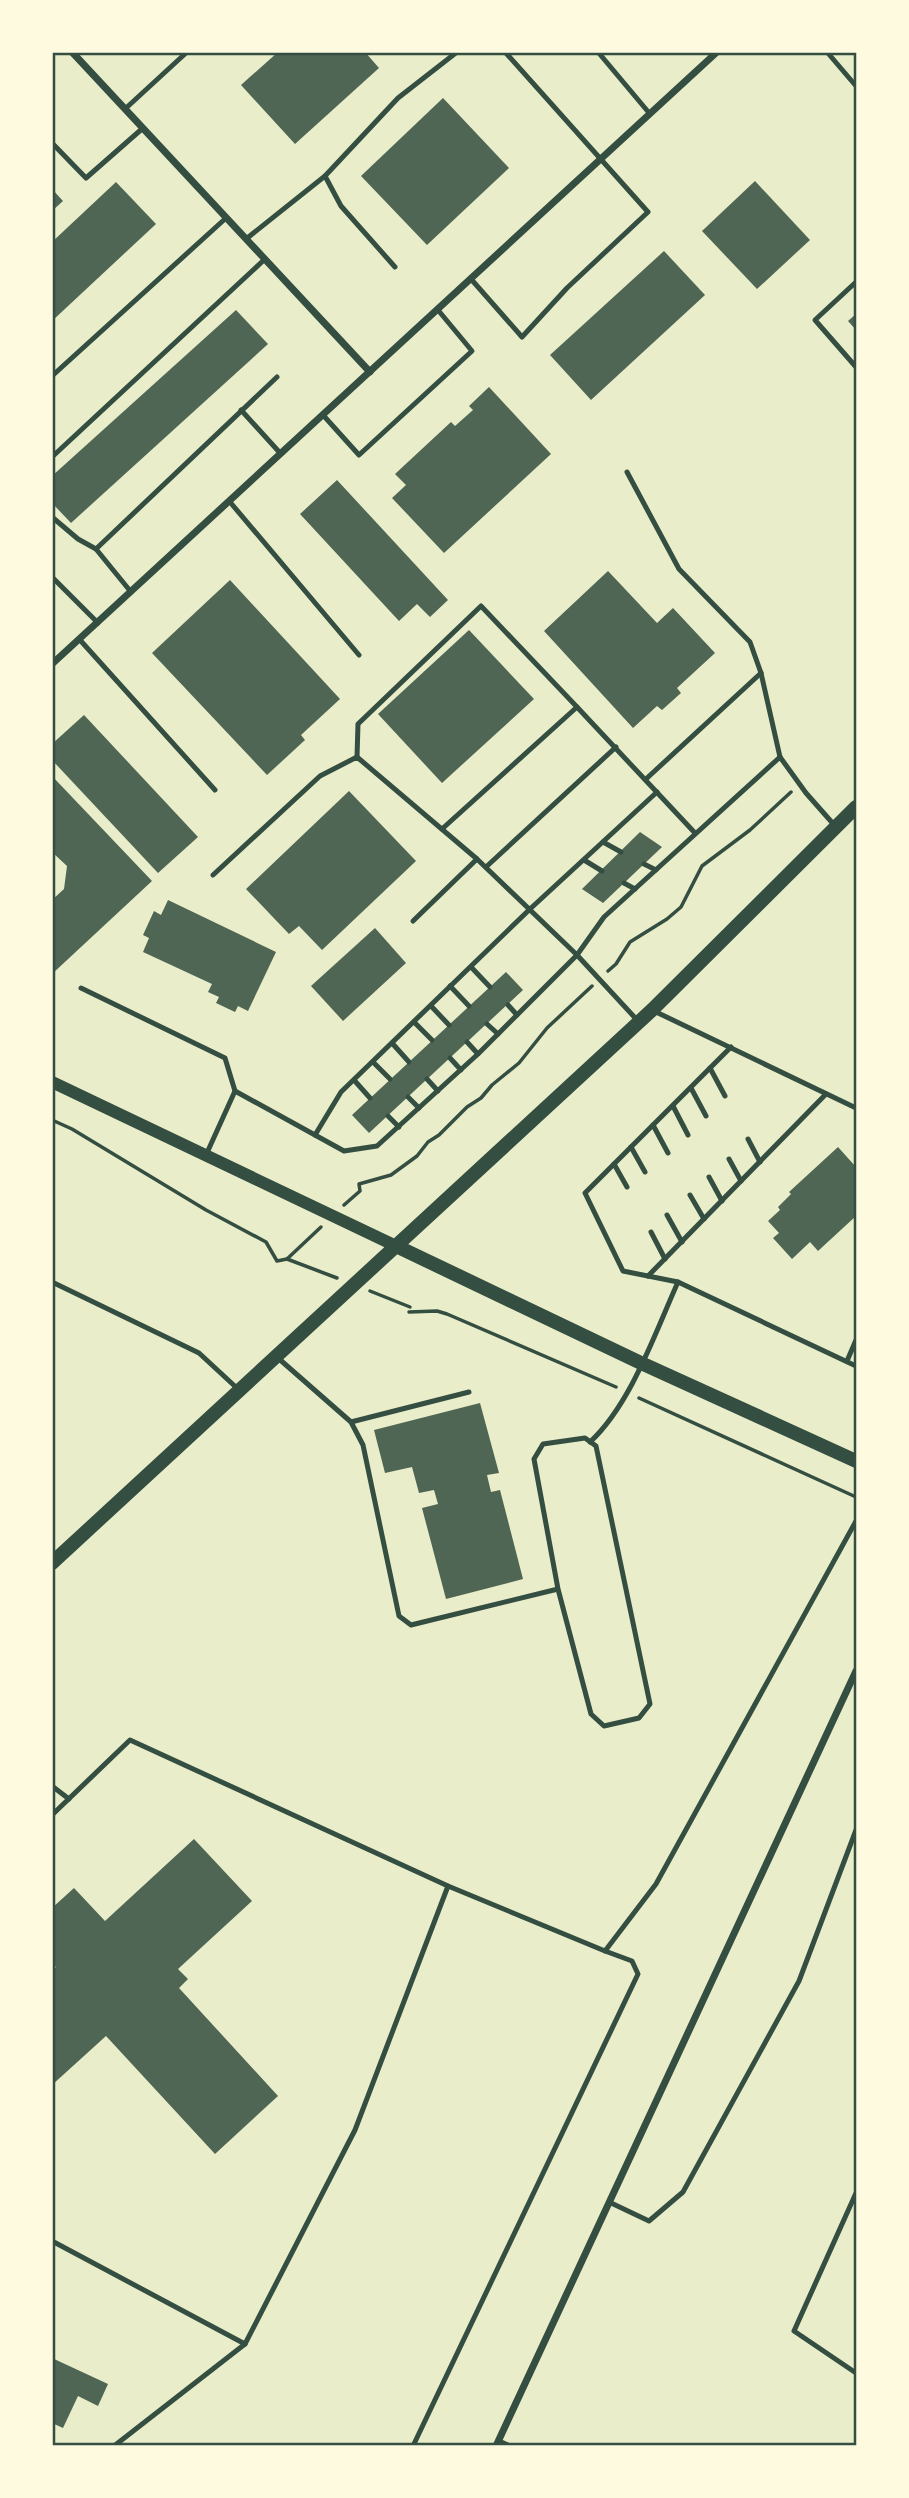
<svg xmlns="http://www.w3.org/2000/svg" width="909" height="2498" viewBox="0 0 909 2498" font-family="'Space Grotesk',sans-serif">
  <style>
    .building { fill: #4f6655 }
    .lines { fill: none; stroke-linecap: round; stroke-linejoin: round }
    .path { stroke: #344e41; stroke-width: 3.5 }
    .service { stroke: #344e41; stroke-width: 5 }
    .minor { stroke: #344e41; stroke-width: 7 }
    .tertiary { stroke: #344e41; stroke-width: 12 }
    .secondary { stroke: #344e41; stroke-width: 14 }
    .neatline { fill: none; stroke: #344e41; stroke-width: 2.5 }
  </style>
  <rect width="100%" height="100%" fill="#e9edc9"/>
  <g class="building">
    <path d="M278 52H365L379 68 295 144 241 85Z"/>
    <path d="M443 98 509 168 427 245 361 176Z"/>
    <path d="M755 181 810 240 757 289 702 231Z"/>
    <path d="M116 182 156 224 52 321V242Z"/>
    <path d="M52 189 63 201 52 211Z"/>
    <path d="M664 251 705 295 591 400 550 355Z"/>
    <path d="M236 310 268 344 71 523 52 503V476Z"/>
    <path d="M856 314V330L848 321Z"/>
    <path d="M489 387 551 454 444 553 392 498 406 485 395 474 451 422 455 426 473 410 469 406Z"/>
    <path d="M337 480 448 600 430 617 417 604 399 621 300 514Z"/>
    <path d="M608 571 657 623 673 608 715 653 677 688 681 693 662 710 657 706 633 728 544 631Z"/>
    <path d="M230 580 340 699 301 735 305 740 267 775 152 653Z"/>
    <path d="M469 630 534 699 442 783 378 714Z"/>
    <path d="M84 715 198 837 158 873 52 760V744Z"/>
    <path d="M52 776 152 881 52 974V900L64 889 67 866 52 852Z"/>
    <path d="M349 791 416 861 322 950 299 926 289 934 246 889Z"/>
    <path d="M640 832 662 847 603 903 582 889Z"/>
    <path d="M168 900 276 952 248 1011 238 1006 235 1012 216 1003 219 997 208 992 212 984 143 952 149 938 143 935 154 911 161 915Z"/>
    <path d="M375 928 406 963 343 1021 311 986Z"/>
    <path d="M506 972 523 990 369 1133 352 1115Z"/>
    <path d="M838 1147 856 1167V1216L818 1251 810 1242 792 1259 773 1238 779 1233 768 1221 780 1210 778 1207 791 1194 789 1192Z"/>
    <path d="M480 1403 499 1473 487 1475 491 1492 500 1490 523 1579 446 1599 422 1508 438 1504 434 1490 419 1493 412 1467 385 1473 374 1430Z"/>
    <path d="M194 1839 252 1901 178 1969 188 1979 179 1988 278 2096 215 2154 106 2036 52 2085V1970L56 1967 52 1964V1908L74 1888 105 1921Z"/>
    <path d="M52 2358 108 2384 98 2406 78 2396 63 2428 52 2423Z"/>
  </g>
  <g class="lines">
    <g class="path">
      <path d="M608 971 616 964 630 942 667 919 681 907 702 866 750 830 791 792"/>
      <path d="M52 1120 72 1129 206 1210 266 1242 277 1261 287 1259"/>
      <path d="M344 1205 360 1191 359 1184 391 1175 417 1156 428 1142 439 1135 467 1107 481 1098 492 1085 519 1063 547 1028 592 986"/>
      <path d="M287 1259 321 1227"/>
      <path d="M287 1259 337 1278"/>
      <path d="M370 1291 410 1307"/>
      <path d="M409 1312 437 1311 447 1314 616 1387"/>
      <path d="M639 1398 856 1497"/>
    </g>
    <g class="service">
      <path d="M598 52 650 114"/>
      <path d="M827 52 856 86"/>
      <path d="M125 109 187 52"/>
      <path d="M52 143 86 178 143 128"/>
      <path d="M325 176 341 206 395 267"/>
      <path d="M246 239 325 176 398 98 457 52"/>
      <path d="M471 279 522 337 567 288 648 212 505 52"/>
      <path d="M856 282 815 320 856 367"/>
      <path d="M52 376 226 218"/>
      <path d="M241 410 281 454"/>
      <path d="M323 415 359 455 472 351 438 310"/>
      <path d="M52 457 265 259"/>
      <path d="M627 472 679 569 750 642 761 673 780 757"/>
      <path d="M230 502 359 655"/>
      <path d="M52 517 78 539 96 549"/>
      <path d="M52 577 98 623"/>
      <path d="M131 592 96 549 277 377"/>
      <path d="M80 640 215 790"/>
      <path d="M577 707 695 833"/>
      <path d="M357 757 358 724 481 606 577 707 442 829"/>
      <path d="M646 779 761 673"/>
      <path d="M603 842 621 852"/>
      <path d="M584 860 602 871"/>
      <path d="M644 864 656 870"/>
      <path d="M486 867 616 747"/>
      <path d="M213 875 320 776 357 757 477 859 577 955 604 917 780 757 806 793 836 827"/>
      <path d="M624 883 635 889"/>
      <path d="M413 921 477 859"/>
      <path d="M471 967 490 987"/>
      <path d="M450 986 469 1006"/>
      <path d="M81 988 225 1058 235 1091"/>
      <path d="M508 1005 517 1015"/>
      <path d="M431 1006 449 1025"/>
      <path d="M654 1011 856 1108"/>
      <path d="M414 1022 432 1040"/>
      <path d="M487 1024 498 1034"/>
      <path d="M467 1042 478 1054"/>
      <path d="M392 1043 409 1062"/>
      <path d="M731 1047 585 1193 623 1271 678 1282 856 1366"/>
      <path d="M450 1058 461 1070"/>
      <path d="M373 1062 390 1079"/>
      <path d="M710 1068 725 1096"/>
      <path d="M427 1079 438 1091"/>
      <path d="M354 1080 370 1098"/>
      <path d="M691 1088 706 1116"/>
      <path d="M408 1097 419 1108"/>
      <path d="M673 1106 688 1135"/>
      <path d="M388 1116 399 1127"/>
      <path d="M653 1125 668 1153"/>
      <path d="M315 1135 341 1092 530 909 657 792"/>
      <path d="M748 1139 760 1162"/>
      <path d="M631 1147 645 1172"/>
      <path d="M206 1155 235 1091 344 1151 377 1146 478 1054 577 955 638 1021"/>
      <path d="M729 1159 741 1181"/>
      <path d="M614 1164 627 1187"/>
      <path d="M709 1177 722 1201"/>
      <path d="M690 1195 704 1219"/>
      <path d="M667 1215 682 1242"/>
      <path d="M651 1232 665 1259"/>
      <path d="M648 1276 826 1094"/>
      <path d="M52 1282 199 1353 239 1390"/>
      <path d="M278 1358 351 1422 469 1392"/>
      <path d="M847 1361 856 1340"/>
      <path d="M351 1422 363 1445 399 1616 411 1625 558 1589 534 1459 543 1444 585 1438 596 1446 650 1704 639 1718 604 1726 591 1714 558 1589"/>
      <path d="M590 1442C631 1404 655 1333 678 1282"/>
      <path d="M52 1786 69 1799"/>
      <path d="M52 1815 130 1740 448 1886 605 1951 656 1884 856 1521"/>
      <path d="M856 2193 794 2331 856 2373"/>
      <path d="M609 2202 649 2221 683 2192 799 1981 856 1830"/>
      <path d="M52 2241 245 2344"/>
      <path d="M499 2441 510 2446"/>
      <path d="M114 2446 245 2344 355 2130 448 1886"/>
      <path d="M413 2446 638 1974 632 1961 605 1951"/>
    </g>
    <g class="minor">
      <path d="M72 52 370 372"/>
      <path d="M52 664 717 52"/>
      <path d="M496 2446 856 1671"/>
    </g>
    <path class="tertiary" d="M52 1082 396 1246"/>
    <g class="secondary">
      <path d="M396 1246 641 1363 856 1461"/>
      <path d="M52 1563 652 1010 856 807"/>
    </g>
  </g>
  <rect width="909" height="2498" fill="none" stroke="#fefae0" stroke-width="108"/>
  <rect x="54" y="54" width="801" height="2390" class="neatline"/>
</svg>
